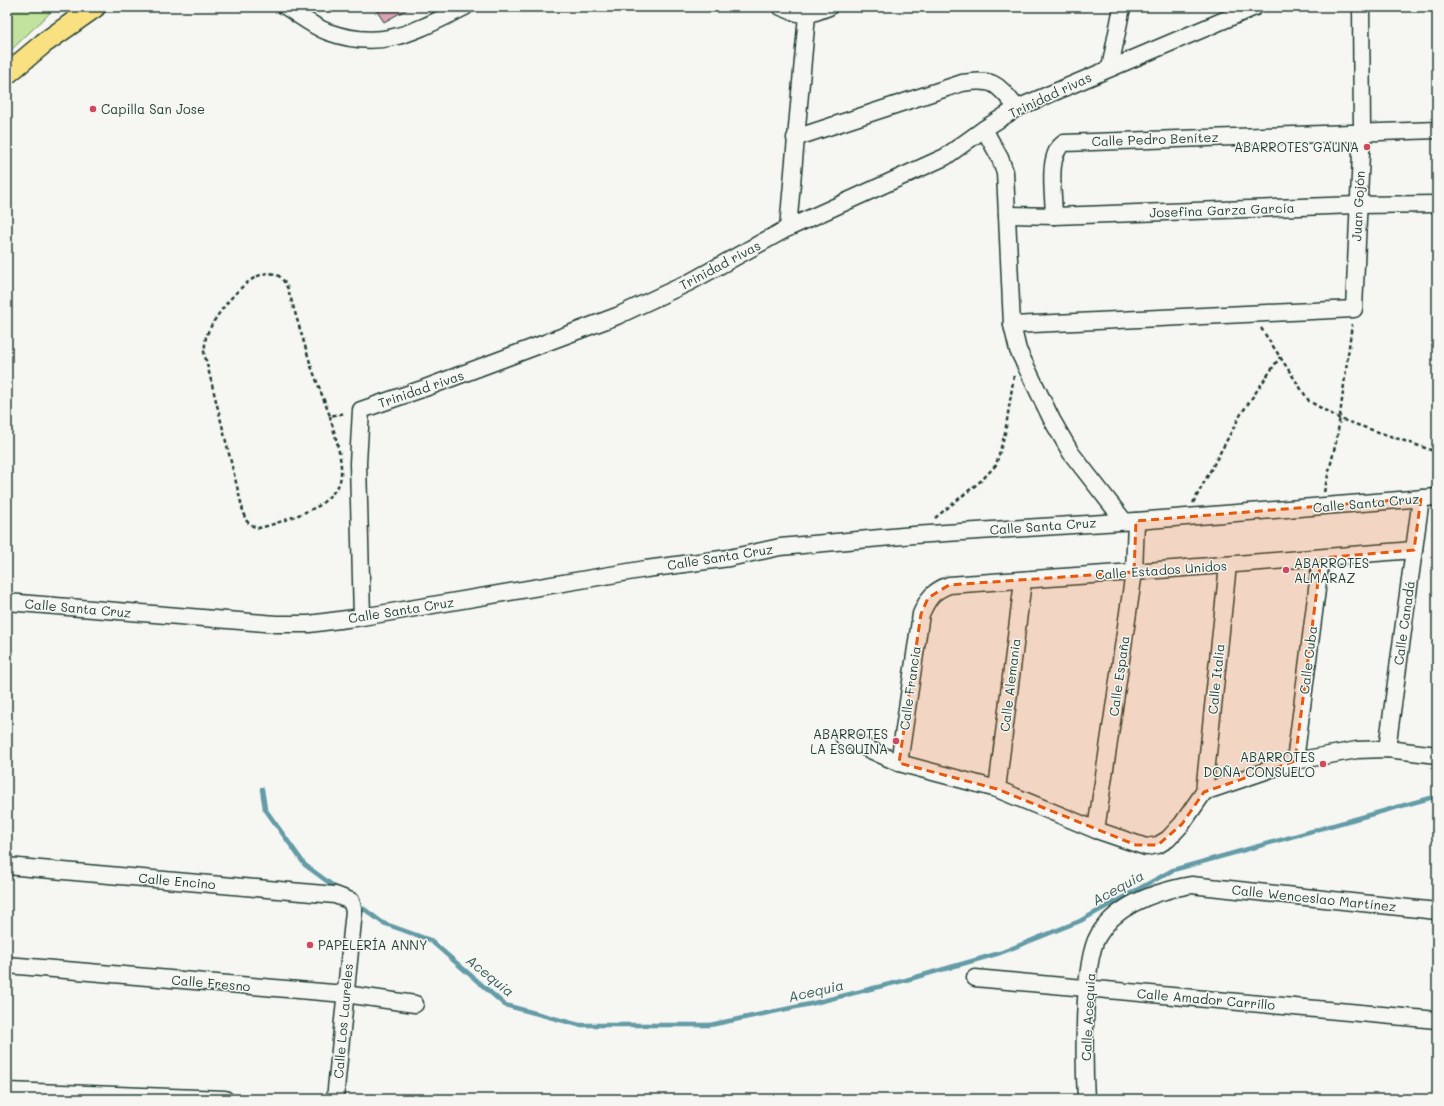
<svg xmlns="http://www.w3.org/2000/svg" width="1444" height="1106" viewBox="0 0 1444 1106" font-family="Mali,sans-serif">
  <style>
    .green { fill: #c1e39d; stroke: #709068 }
    .lines { fill: none; stroke-linecap: round; stroke-linejoin: round }
    .stream { stroke: #639ba6; stroke-width: 4.5 }
    .building { fill: #daa2b3; stroke: #1f3d34 }
    .minor-casing { stroke: #1f3d34; stroke-width: 19 }
    .major-casing { stroke: #1f3d34; stroke-width: 23 }
    .path { stroke: #1f3d34; stroke-width: 2.5; stroke-dasharray: 4 3; stroke-linecap: butt }
    .minor { stroke: #f6f6f2; stroke-width: 16 }
    .major { stroke: #f9e181; stroke-width: 20 }
    .marked { fill: #e8590c; fill-opacity: 0.2; stroke: #e8590c; stroke-width: 3; stroke-dasharray: 8 5; stroke-linejoin: round }
    .poi-dot { fill: #d1495b; stroke: #f6f6f2; stroke-width: 1.5 }
    .labels { text-anchor: middle; stroke-width: 3; stroke-linejoin: round; paint-order: stroke }
    .street-label { font-size: 13px; fill: #1f3d34; stroke: #f6f6f2 }
    .poi-label { font-size: 13px; fill: #1f3d34; stroke: #f6f6f2; text-anchor: start }
    .water-label { font-size: 14px; font-style: italic; fill: #365c5a; stroke: #f6f6f2 }
  </style>
  <rect width="100%" height="100%" fill="#f6f6f2"/>
  <filter id="ink" filterUnits="userSpaceOnUse"><feTurbulence type="fractalNoise" baseFrequency=".025" numOctaves="2"/><feDisplacementMap in="SourceGraphic" scale="8" xChannelSelector="R" yChannelSelector="G"/><feConvolveMatrix kernelMatrix="1 2 1 2 8 2 1 2 1" color-interpolation-filters="sRGB"/></filter>
  <g filter="url(#ink)">
    <path class="green" d="M7 7H56L7 54Z"/>
    <g class="lines">
      <g class="stream">
        <path d="M262 789 265 809 305 865 339 890"/>
        <path d="M356 903 383 923 430 940 505 1005 579 1025H710L810 1004 906 980 1000 953 1080 921 1173 870 1437 796"/>
      </g>
    </g>
    <path class="building" d="M374 7H411L384 22Z"/>
    <g class="lines">
      <defs>
        <g id="minor">
          <path d="M286 7C299 15 314 27 328 32 384 52 417 30 465 7"/>
          <path d="M781 7C805 17 805 16 829 7"/>
          <path d="M1110 68 1122 7"/>
          <path d="M984 129 1000 158 1005 172 1012 325 1018 350 1052 420 1071 453 1124 521"/>
          <path d="M795 138 962 83C995 78 997 84 1017 108"/>
          <path d="M1007 215 1054 216 1357 205 1437 204"/>
          <path d="M1054 216C1054 196 1046 154 1064 143L1437 130"/>
          <path d="M788 228 807 15"/>
          <path d="M1012 325 1354 309 1362 131 1361 7"/>
          <path d="M7 602 276 624H309L362 617 646 569 729 558 780 547 914 535 1136 521 1437 497"/>
          <path d="M362 617 358 463 361 410 425 388 617 316 690 282 788 228 945 157 984 129 1017 108 1255 7"/>
          <path d="M844 738 899 763 997 789 1096 830 1146 847 1158 845 1168 839 1182 824 1204 792 1295 761 1357 750 1387 749 1437 755"/>
          <path d="M1387 749 1421 498"/>
          <path d="M1295 761 1321 558"/>
          <path d="M899 763 921 614C928 598 933 591 949 585L1134 572 1414 550"/>
          <path d="M997 789 1023 581"/>
          <path d="M1204 792 1228 565"/>
          <path d="M1096 830 1134 572 1136 521"/>
          <path d="M7 866 335 895 351 901 354 911 335 1099"/>
          <path d="M7 965 345 994 415 1004"/>
          <path d="M975 978 1437 1020"/>
          <path d="M7 1091 225 1099"/>
          <path d="M1086 1099C1084 1066 1082 963 1098 936 1116 904 1158 891 1191 885L1437 911"/>
        </g>
        <path id="major" d="M7 74 44 43 95 7"/>
      </defs>
      <use href="#minor" class="minor-casing"/>
      <use href="#major" class="major-casing"/>
      <g class="path">
        <path d="M1261 328 1309 401 1340 419 1437 452"/>
        <path d="M330 416C334 434 348 471 337 488 333 493 325 501 320 505 313 510 264 529 257 528 252 526 248 523 245 519L204 352C205 347 205 342 206 337 212 318 251 266 274 274 282 276 285 283 288 289L311 366 330 416 346 413"/>
        <path d="M1324 492 1337 438 1352 324"/>
        <path d="M1193 503 1241 414 1280 357"/>
        <path d="M935 518 982 480 996 465 1005 433 1014 375"/>
      </g>
      <use href="#minor" class="minor"/>
      <use href="#major" class="major"/>
    </g>
  </g>
  <path class="marked" d="M1421 498 1414 550 1321 558 1295 761 1204 792 1182 824 1158 845H1136L997 789 899 763 921 614 928 598 949 585 1134 572 1136 521Z"/>
  <g class="poi-dot">
    <circle cx="93" cy="109" r="4"/>
    <circle cx="1367" cy="147" r="4"/>
    <circle cx="1286" cy="570" r="4"/>
    <circle cx="896" cy="741" r="4"/>
    <circle cx="1323" cy="764" r="4"/>
    <circle cx="310" cy="945" r="4"/>
  </g>
  <g class="labels">
    <g class="street-label">
      <text transform="translate(1050 95) rotate(-25)" y="5">Trinidad rivas</text>
      <text transform="translate(1155 139) rotate(-2)" y="5">Calle Pedro Benítez</text>
      <text transform="translate(1358 206) rotate(-87)" y="5">Juan Gojón</text>
      <text transform="translate(1222 210) rotate(-2)" y="5">Josefina Garza García</text>
      <text transform="translate(720 265) rotate(-28)" y="5">Trinidad rivas</text>
      <text transform="translate(421 389) rotate(-19)" y="5">Trinidad rivas</text>
      <text transform="translate(1366 503) rotate(-5)" y="5">Calle Santa Cruz</text>
      <text transform="translate(1043 526) rotate(-4)" y="5">Calle Santa Cruz</text>
      <text transform="translate(720 557) rotate(-9)" y="5">Calle Santa Cruz</text>
      <text transform="translate(1161 570) rotate(-4)" y="5">Calle Estados Unidos</text>
      <text transform="translate(78 608) rotate(5)" y="5">Calle Santa Cruz</text>
      <text transform="translate(401 610) rotate(-9)" y="5">Calle Santa Cruz</text>
      <text transform="translate(1404 623) rotate(-82)" y="5">Calle Canadá</text>
      <text transform="translate(1308 660) rotate(-83)" y="5">Calle Cuba</text>
      <text transform="translate(1119 676) rotate(-82)" y="5">Calle España</text>
      <text transform="translate(1216 679) rotate(-84)" y="5">Calle Italia</text>
      <text transform="translate(1010 685) rotate(-83)" y="5">Calle Alemania</text>
      <text transform="translate(910 688) rotate(-82)" y="5">Calle Francia</text>
      <text transform="translate(177 881) rotate(5)" y="5">Calle Encino</text>
      <text transform="translate(1314 898) rotate(6)" y="5">Calle Wenceslao Martínez</text>
      <text transform="translate(211 983) rotate(5)" y="5">Calle Fresno</text>
      <text transform="translate(1206 999) rotate(5)" y="5">Calle Amador Carrillo</text>
      <text transform="translate(1088 1017) rotate(-87)" y="5">Calle Acequia</text>
      <text transform="translate(343 1021) rotate(-85)" y="5">Calle Los Laureles</text>
    </g>
    <g class="poi-label">
      <text x="101" y="114">Capilla San Jose</text>
      <text x="1359" y="152" text-anchor="end">ABARROTES GAUNA</text>
      <text x="1294" y="568">ABARROTES<tspan x="1294" dy="15">ALMARAZ</tspan></text>
      <text x="888" y="739" text-anchor="end">ABARROTES<tspan x="888" dy="15">LA ESQUINA</tspan></text>
      <text x="1315" y="762" text-anchor="end">ABARROTES<tspan x="1315" dy="15">DOÑA CONSUELO</tspan></text>
      <text x="318" y="950">PAPELERÍA ANNY</text>
    </g>
    <g class="water-label">
      <text transform="translate(1118 888) rotate(-29)" y="5">Acequia</text>
      <text transform="translate(490 976) rotate(39)" y="5">Acequia</text>
      <text transform="translate(816 991) rotate(-13)" y="5">Acequia</text>
    </g>
  </g>
  <rect width="1444" height="1106" fill="none" stroke="#f6f6f2" stroke-width="24"/>
  <rect x="12" y="12" width="1420" height="1082" fill="none" stroke="#1f3d34" stroke-width="1.5" filter="url(#ink)"/>
</svg>
